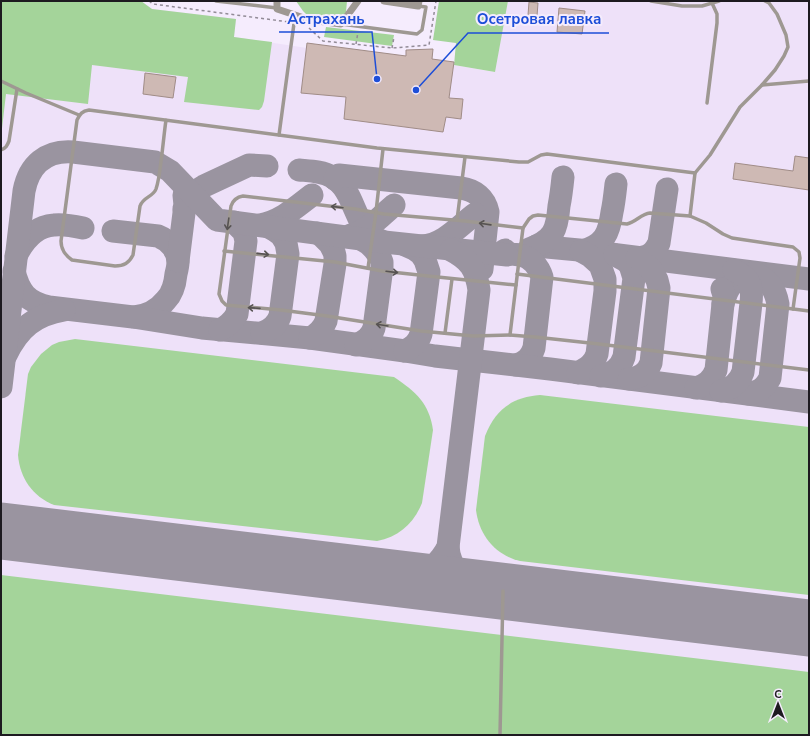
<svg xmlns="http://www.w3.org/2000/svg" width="810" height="736" viewBox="0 0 810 736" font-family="'Nunito Sans',sans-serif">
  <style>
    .built { fill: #eee1f9 }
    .green { fill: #a4d49a }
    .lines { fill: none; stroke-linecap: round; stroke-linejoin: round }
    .taxiway { stroke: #9a94a0; stroke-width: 23 }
    .runway { stroke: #9a94a0; stroke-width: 57 }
    .building { fill: #ceb9b4; stroke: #a08c87 }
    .path { stroke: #928b97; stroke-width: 1.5; stroke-dasharray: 3 3; stroke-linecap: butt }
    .lane { stroke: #9e9892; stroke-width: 3.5 }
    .street { stroke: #9e9892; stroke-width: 7 }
    .oneway { stroke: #575353 }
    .leader { fill: none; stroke: #1d4ed8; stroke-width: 1.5 }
    .callout-dot { fill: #1d4ed8; stroke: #f5ecfd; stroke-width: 1.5 }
    .callout-label { font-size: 15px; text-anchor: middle; font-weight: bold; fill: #1d4ed8; stroke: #f5ecfd; stroke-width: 4; stroke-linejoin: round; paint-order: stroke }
  </style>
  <rect width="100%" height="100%" fill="#f5ecfd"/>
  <path class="built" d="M1 1H141L152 9 236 19 234 37 307 48V43L405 56 406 50 433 49 432 59 454 62V65L494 72 508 1H809V735H1Z"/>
  <g class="green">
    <path d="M1 1H141L152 9 236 19 234 37 272 42 264 101 262 107 259 110 184 102 188 77 92 65 88 104 6 94 1 137Z"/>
    <path d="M296 1H347L346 12 344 15 339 18 306 14 303 11Z"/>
    <path d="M439 1H508L495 72 454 65 456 43 433 40Z"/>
    <path d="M326 27 394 35 392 46 324 37Z"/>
    <path d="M75 339 394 377C416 392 429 403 433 430L422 503C414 523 399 537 377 541L54 505C32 496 20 478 18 455L28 374 31 367 41 354 52 345 59 342Z"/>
    <path d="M540 395 809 427V595L520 561C495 555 479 535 476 510L485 436C495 410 512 397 540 395Z"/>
    <path d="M1 575 809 672V735H1Z"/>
  </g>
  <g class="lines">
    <g class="taxiway">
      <path d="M299 170C310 171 322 171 332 177 353 189 353 216 368 233 372 237 379 240 384 242"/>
      <path d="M335 179 339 175 461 188C475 190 485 198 488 212L482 269"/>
      <path d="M184 209 196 191 204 186 249 165 267 166"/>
      <path d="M260 225C281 221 295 208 312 195"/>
      <path d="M113 231 158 236C168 240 178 250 178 262 178 266 177 270 176 274 175 284 173 293 166 300 158 310 146 316 134 317"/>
      <path d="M351 235C368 231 381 216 394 205"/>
      <path d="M422 246C443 245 459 226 475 214"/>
      <path d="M536 246 579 250 809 279"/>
      <path d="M529 249C554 240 557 230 559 206 561 196 562 187 563 177"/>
      <path d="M505 250C509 255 514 254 520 255 531 257 539 267 542 277L534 348C531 357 526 362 516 365"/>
      <path d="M582 251C604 245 609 234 612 212 614 203 615 193 616 184"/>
      <path d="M16 256C24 240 35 226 54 225 63 224 74 226 83 228"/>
      <path d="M637 258C649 257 654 253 659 243L667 189"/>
      <path d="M178 261 185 205 184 195"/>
      <path d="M14 271C19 292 27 302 49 307L133 317 202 328 310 338 405 351 435 356 550 369 809 402"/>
      <path d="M723 304C728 284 735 278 755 273 769 281 775 288 778 304L770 378C764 389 760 391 748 394"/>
      <path d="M220 330C228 326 233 321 237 314L246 241 244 232 234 222"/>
      <path d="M262 333C271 330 277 325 280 316L288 254 286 243 281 235 274 230 267 226"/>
      <path d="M310 338C318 334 323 329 326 321L335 264V256L334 252 330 244 322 236 317 233"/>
      <path d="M356 345C365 341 371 337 374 328L382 267V262L380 257 374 249 369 244 361 239"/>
      <path d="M405 351C413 347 418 343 421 334L429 272 425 260 421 254 414 249 405 245"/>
      <path d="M6 355C19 328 35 315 64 310"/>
      <path d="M578 373C587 368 594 364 597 354L605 291V279L600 265 590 256 581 251"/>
      <path d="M601 376C612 373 620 369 624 357L634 278 630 265 626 261 615 255"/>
      <path d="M629 379C640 378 647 373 651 363L659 288 657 280 651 269 637 258"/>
      <path d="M1 387 24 191C29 165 46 150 73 152L155 162 170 171 217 220 384 242 507 255"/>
      <path d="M696 388C706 385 712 380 716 370L723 304 724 295 722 289"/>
      <path d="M721 391C732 389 739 383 743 372L751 303C753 285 750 279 734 270"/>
      <path d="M1 516C11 527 23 531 38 535"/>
      <path d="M448 547C450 570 463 578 481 589"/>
      <path d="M393 578C399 578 406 578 412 577 428 574 441 561 448 547L479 290C476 269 470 260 451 250"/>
    </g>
    <path class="runway" d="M1 531 809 628"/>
  </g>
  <g class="building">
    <path d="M529 2 538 3 537 16 528 15Z"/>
    <path d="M559 8 585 11 582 34 557 32Z"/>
    <path d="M307 43 406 56V50L433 49 432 59 454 62 449 98 463 99 461 119 446 117 443 132 344 119 346 97 301 93Z"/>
    <path d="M145 73 176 77 173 98 143 94Z"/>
    <path d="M795 156 809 158V190L733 179 735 163 793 171Z"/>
  </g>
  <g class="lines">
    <g class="path">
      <path d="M149 1 153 4 289 22"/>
      <path d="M309 28 323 41 392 48 429 45 436 1"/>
      <path d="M356 44 358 32"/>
      <path d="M392 48 394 37"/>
    </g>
    <g class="lane">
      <path d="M216 1 277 8"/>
      <path d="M651 1 682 6H702L719 1"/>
      <path d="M765 1 769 3 777 14 786 35 788 47 784 56 775 70 762 85 740 107 710 155 695 173 690 216 706 223 723 234 732 238 793 247 799 252 800 258 793 309"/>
      <path d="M341 24 417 34 422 30 426 7 418 6"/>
      <path d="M1 81 26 93 79 115"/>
      <path d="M762 85 809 81"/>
      <path d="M707 103 717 23V14L712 3"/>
      <path d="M166 120C164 134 163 147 161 161 160 170 159 180 156 189 153 197 143 197 140 206L133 255C129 263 124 266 115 266L72 260C65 255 61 250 61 241L77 120C80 114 82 111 89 110L377 148 519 162H528L541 155 547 154 695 173"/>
      <path d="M279 135 295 16"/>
      <path d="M1 150C6 148 7 146 9 141L17 89"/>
      <path d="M457 220 465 157"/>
      <path d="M523 228 465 221 384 214 355 209 243 196C237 197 233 200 231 206L219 294 222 301 226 305 281 310 327 316 421 331 473 336 510 335 535 337 599 344 809 370"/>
      <path d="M224 251 335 262 382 271 428 276 516 285"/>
      <path d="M368 268 376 212 383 149"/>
      <path d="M517 274 809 311"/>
      <path d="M445 333 452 279"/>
      <path d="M510 335 520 252 523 228 529 219 533 216 538 215 558 217 627 224C636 222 641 214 650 213L690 216"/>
      <path d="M500 735 503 591"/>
    </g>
    <g class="street">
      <path d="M277 1V9L310 20 341 24 358 1"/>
      <path d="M384 1 418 6 419 1"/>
    </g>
  </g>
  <defs><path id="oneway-shaft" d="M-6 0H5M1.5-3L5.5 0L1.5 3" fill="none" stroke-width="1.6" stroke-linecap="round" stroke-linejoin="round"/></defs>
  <g class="oneway">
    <use href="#oneway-shaft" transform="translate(337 207) rotate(-173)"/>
    <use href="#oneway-shaft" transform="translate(228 224) rotate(98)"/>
    <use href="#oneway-shaft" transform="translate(485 224) rotate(-172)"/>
    <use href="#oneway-shaft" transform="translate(263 254) rotate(6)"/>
    <use href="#oneway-shaft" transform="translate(392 272) rotate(7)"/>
    <use href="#oneway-shaft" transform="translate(254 308) rotate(-176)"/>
    <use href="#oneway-shaft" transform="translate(382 325) rotate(-171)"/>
  </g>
  <path class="leader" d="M377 79L372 32H279M416 90L468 33H609"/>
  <g class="callout-dot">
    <circle cx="377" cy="79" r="4"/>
    <circle cx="416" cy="90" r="4"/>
  </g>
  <g class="callout-label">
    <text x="326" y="24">Астрахань</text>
    <text x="539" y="24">Осетровая лавка</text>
  </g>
  <rect width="810" height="736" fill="none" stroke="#1d1a20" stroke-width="4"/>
  <g transform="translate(778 704)" stroke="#f5ecfd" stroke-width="3" paint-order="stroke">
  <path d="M0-3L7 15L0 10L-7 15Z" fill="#1d1a20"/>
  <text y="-6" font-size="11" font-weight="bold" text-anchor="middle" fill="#1d1a20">С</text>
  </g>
</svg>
